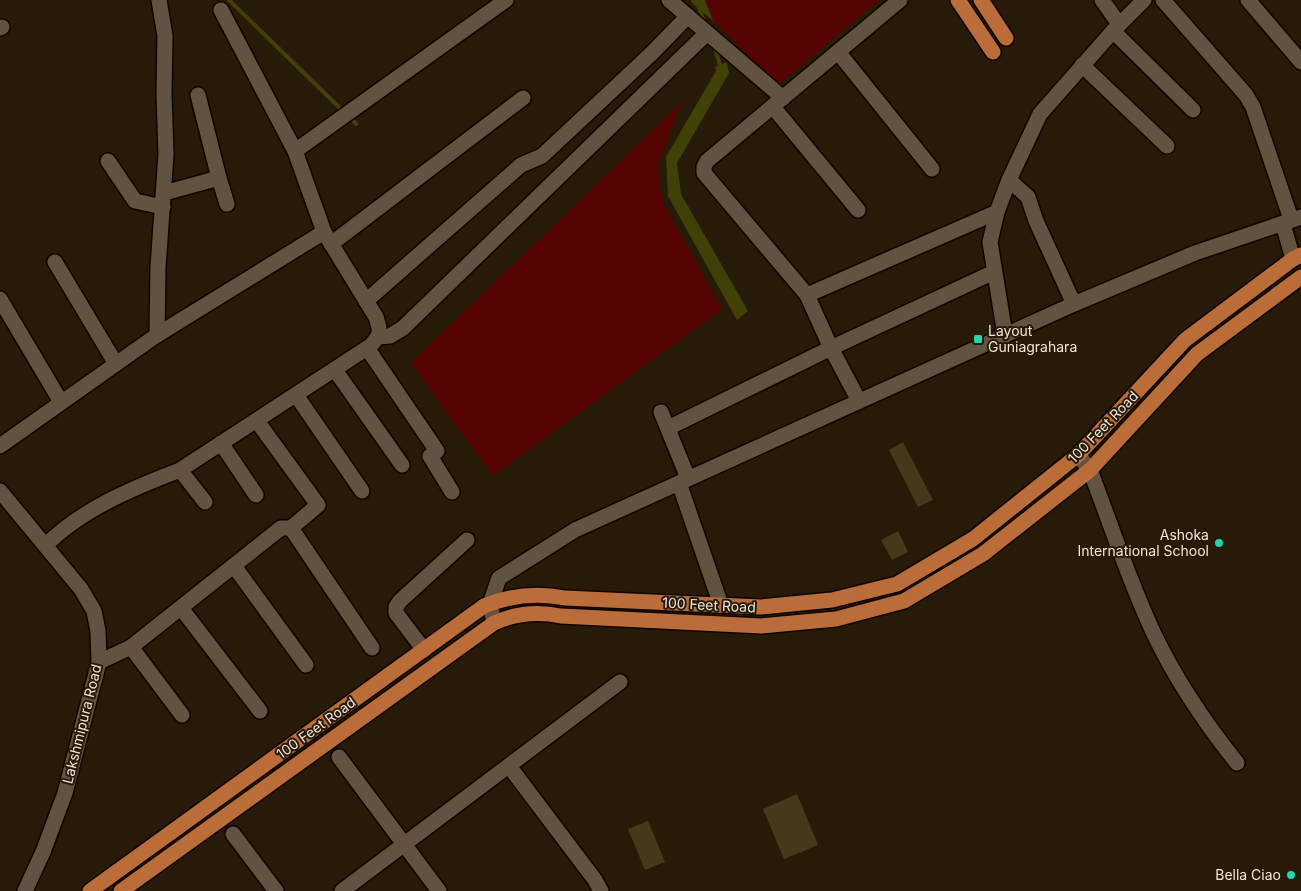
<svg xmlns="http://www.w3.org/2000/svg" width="1301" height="891" viewBox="0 0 1301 891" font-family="Inter,sans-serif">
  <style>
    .green { fill: #560304 }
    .water { fill: #404107 }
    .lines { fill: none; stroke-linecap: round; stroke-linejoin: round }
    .stream { stroke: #404107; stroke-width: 4 }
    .building { fill: #443919 }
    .minor-casing { stroke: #0f0500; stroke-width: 18 }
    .major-casing { stroke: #0f0500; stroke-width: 18 }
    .minor { stroke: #625241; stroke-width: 15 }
    .major { stroke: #ba6c39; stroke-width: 15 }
    .poi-dot { fill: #23d5af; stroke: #271a09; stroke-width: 2 }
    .labels { text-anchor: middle; stroke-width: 4; stroke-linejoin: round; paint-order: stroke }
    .poi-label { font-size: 14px; fill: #efe5db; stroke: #271a09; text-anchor: end }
    .street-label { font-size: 14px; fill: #efe5db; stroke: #271a09 }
  </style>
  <rect width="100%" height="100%" fill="#271a09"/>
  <g class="green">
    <path d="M705 0H879L778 85 713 21Z"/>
    <path d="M682 102 657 166 662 201 722 309 493 476 411 363Z"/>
  </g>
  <g class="water">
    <path d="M691 0H705L713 21 691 2Z"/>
    <path d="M727 62 729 73 677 163 681 194 748 311 737 320 668 196 666 157 716 71 715 67Z"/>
  </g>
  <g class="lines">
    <g class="stream">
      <path d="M229 0 344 112"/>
      <path d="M696 0 705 24"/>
      <path d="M714 46 721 68"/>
      <path d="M349 116 356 124"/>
    </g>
  </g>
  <g class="building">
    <path d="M903 442 933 500 918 507 889 450Z"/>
    <path d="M898 531 908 552 892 560 881 540Z"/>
    <path d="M797 794 818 845 784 859 763 809Z"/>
    <path d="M648 821 665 862 645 870 628 829Z"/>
  </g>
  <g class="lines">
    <defs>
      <g id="minor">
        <path d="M669 0 783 98"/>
        <path d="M1102 0 1119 24"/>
        <path d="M1163 0 1246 95 1253 107 1291 219"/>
        <path d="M1248 0 1301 62"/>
        <path d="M221 10 295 151 324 232 376 317C380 330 382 333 372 344"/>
        <path d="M0 28 2 27"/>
        <path d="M1113 31 1193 110"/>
        <path d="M838 52 932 169"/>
        <path d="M1082 65 1167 146"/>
        <path d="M198 95 219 178"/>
        <path d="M773 107 858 210"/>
        <path d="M295 151 506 0"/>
        <path d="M108 161 135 201 163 207"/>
        <path d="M1009 180 1028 197 1036 221 1074 304"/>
        <path d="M164 193 219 178 227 204"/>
        <path d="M1283 224 1293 259"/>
        <path d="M331 244 523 98"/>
        <path d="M55 262 116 364"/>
        <path d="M807 295 997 212"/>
        <path d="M0 299 61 402"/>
        <path d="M366 301 521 165 542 156 652 53 688 16"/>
        <path d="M157 335 158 267 166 154 164 94 165 36 159 0"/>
        <path d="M1005 335 990 242 997 212 1009 180 1040 114 1113 31 1144 0"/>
        <path d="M378 337 390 336 403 328 707 33"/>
        <path d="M335 370 402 465"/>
        <path d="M296 395 362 491"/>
        <path d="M859 401 831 348 807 295 704 173V167L707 161 900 0"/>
        <path d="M661 412 688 478"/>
        <path d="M257 421 318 505 291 528"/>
        <path d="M668 428 831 348 994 272"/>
        <path d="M221 443 256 495"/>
        <path d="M0 446 157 335 324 232"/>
        <path d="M1078 455 1090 470C1111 525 1129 581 1154 634 1176 680 1205 723 1237 763"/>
        <path d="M180 470 205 502"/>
        <path d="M679 483 721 605"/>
        <path d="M0 491 81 589 94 611 98 631 99 662 65 793 43 852 25 891"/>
        <path d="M46 545C82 509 133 488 180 470L367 348 437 451 430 456 452 492"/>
        <path d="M234 566 306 665"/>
        <path d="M181 608 260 711"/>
        <path d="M494 623 490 604 499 578 575 530 1074 304 1195 253 1301 217"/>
        <path d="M131 647 182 715"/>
        <path d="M424 650 396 613V607L400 601 467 540"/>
        <path d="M99 662 131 647 281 528H291L372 648"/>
        <path d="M339 757 439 891"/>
        <path d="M509 766 595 880 601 891"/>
        <path d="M233 834 276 891"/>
        <path d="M342 891 620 682"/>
      </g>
      <g id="major">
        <path d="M958 0 993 52"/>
        <path d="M981 0 1006 38"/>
        <path d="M90 891 484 606C511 595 536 592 565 598L761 607 832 600 897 584 973 539 1078 455 1185 340 1293 259 1301 255"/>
        <path d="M121 891 494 623C516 613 537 611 561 616L761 626 836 619 904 601 983 554 1090 470 1197 354 1301 277"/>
      </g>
    </defs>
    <use href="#minor" class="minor-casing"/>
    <use href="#major" class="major-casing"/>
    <use href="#minor" class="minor"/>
    <use href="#major" class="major"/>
  </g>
  <g class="poi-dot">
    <rect x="973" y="334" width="10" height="10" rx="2.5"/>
    <circle cx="1219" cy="543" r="5"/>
    <circle cx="1291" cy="875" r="5"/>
  </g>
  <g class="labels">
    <g class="poi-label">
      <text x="988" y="336" text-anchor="start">Layout<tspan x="988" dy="16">Guniagrahara</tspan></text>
      <text x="1209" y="540">Ashoka<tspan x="1209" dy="16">International School</tspan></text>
      <text x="1281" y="880">Bella Ciao</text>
    </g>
    <g class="street-label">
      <text transform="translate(1103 427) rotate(-46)" y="5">100 Feet Road</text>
      <text transform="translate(709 605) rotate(3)" y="5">100 Feet Road</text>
      <text transform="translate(82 724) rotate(-76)" y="5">Lakshmipura Road</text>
      <text transform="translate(316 728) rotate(-36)" y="5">100 Feet Road</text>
    </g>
  </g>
</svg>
